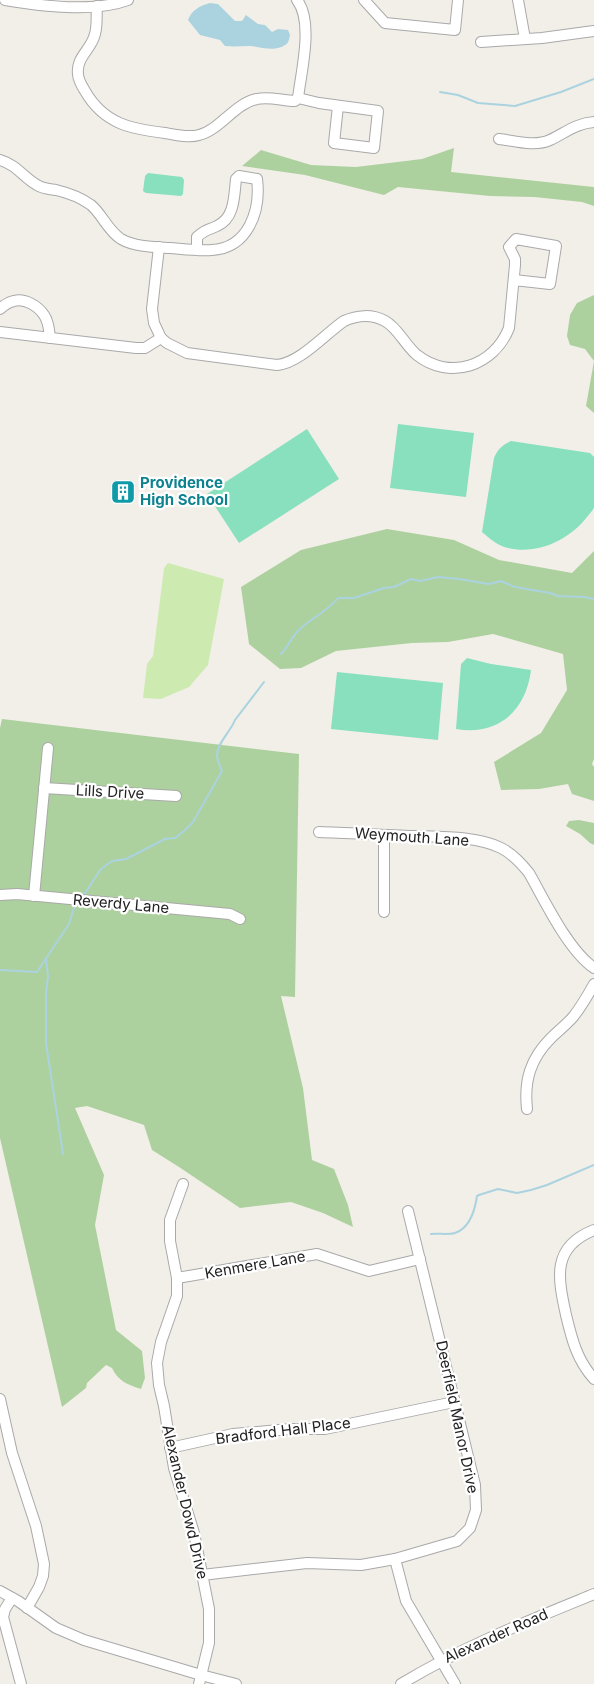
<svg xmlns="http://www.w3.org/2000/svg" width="594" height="1684" viewBox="0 0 594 1684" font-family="Inter,sans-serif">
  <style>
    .grass { fill: #cdebb0 }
    .forest { fill: #add19e }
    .pitch { fill: #88e0be }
    .water { fill: #aad3df }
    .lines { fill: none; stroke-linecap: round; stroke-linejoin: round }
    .stream { stroke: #aad3df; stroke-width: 2 }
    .minor-casing { stroke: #a9a9a9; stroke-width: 12 }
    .minor { stroke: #fff; stroke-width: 10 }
    .labels { text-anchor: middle; stroke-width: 4.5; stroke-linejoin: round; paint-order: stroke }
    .culture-label { font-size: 15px; font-weight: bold; fill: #0d838f; stroke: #fff; text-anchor: start }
    .street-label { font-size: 15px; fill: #222; stroke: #fff }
  </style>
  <rect width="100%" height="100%" fill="#f2efe9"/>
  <path class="grass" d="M168 563 224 579 208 665 189 687 161 699 143 698 147 664 153 656 164 568Z"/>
  <g class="forest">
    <path d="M454 148 451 172 594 187V206L582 202 534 197 490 196 398 187 384 195 305 175 242 166 261 150 311 165 356 167 422 159Z"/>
    <path d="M594 295V413L586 406 594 361 585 349 570 345 567 336 570 315 577 303Z"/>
    <path d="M387 529 454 540 499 560 572 573 594 551V759L592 764 594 767V801L572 794 568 784 539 789 501 790 494 762 541 733 567 690 563 654 493 634 448 642 412 643 336 651 301 668 280 669 249 644 241 587 301 550Z"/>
    <path d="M2 719 299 754 295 997 281 996 303 1088 312 1160 334 1169 348 1205 353 1227 323 1213 291 1202 240 1208 179 1167 152 1150 144 1125 87 1106 75 1108 104 1175 95 1225 116 1330 142 1351 145 1378 141 1389C128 1385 118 1381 112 1368L106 1365 87 1383 86 1388 62 1407 0 1138V728Z"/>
    <path d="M579 820 594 823V845L590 843 580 834 566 826 569 821Z"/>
  </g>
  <g class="pitch">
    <path d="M148 173 182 177 184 180 183 194 181 196 146 193 143 191 145 176Z"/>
    <path d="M398 424 474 433 466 497 390 488Z"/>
    <path d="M307 429 339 479 239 543 207 494Z"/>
    <path d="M511 441 590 453 594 457C594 467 594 499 594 507 593 511 589 514 587 517 569 540 538 555 508 548 498 546 489 538 482 532L494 458C498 449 502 445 511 441Z"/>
    <path d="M467 658 491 664 531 670C526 711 498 736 456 729L461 664Z"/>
    <path d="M337 672 443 683 438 740 331 729Z"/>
  </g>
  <path class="water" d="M210 3 218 4 235 21H242L246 15 258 24 265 25 272 32 278 29 288 30 290 35C289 39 289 43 285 45 276 52 260 47 250 46 242 46 234 47 225 46L220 40 200 35 188 20C192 10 199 6 210 3Z"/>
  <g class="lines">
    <g class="stream">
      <path d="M440 92 458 95 478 103 515 106 561 92 594 79"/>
      <path d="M281 654C288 647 291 638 298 631 310 618 326 613 338 598H354L384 588 394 587 411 579 420 581 438 577 459 579 489 584 501 581 515 587 550 593 558 596 584 597 594 599"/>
      <path d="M83 896 101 869 112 861 126 859 165 839 175 838 184 831 193 822 222 771C220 766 217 760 217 755 217 743 231 731 235 720L264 682"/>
      <path d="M46 958 48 977 46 992V1043L63 1154"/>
      <path d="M0 970 37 972 69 924 75 905"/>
      <path d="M431 1234C438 1233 448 1235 455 1233 470 1228 475 1210 477 1196L479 1195 498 1189 517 1193 531 1190 547 1185 594 1165"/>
    </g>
    <defs>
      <g id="minor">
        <path d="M5 0C42 6 93 13 128 0"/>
        <path d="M364 0 385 23 455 30 458 0"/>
        <path d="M518 0 525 39"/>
        <path d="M97 6C96 16 98 28 94 37 90 50 76 58 78 74 78 80 82 86 85 91 104 124 131 129 165 133 176 135 189 138 199 135 220 130 235 103 257 99 269 96 283 101 295 101L298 98C301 72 314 22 297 0"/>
        <path d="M481 42 542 38 594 31"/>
        <path d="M298 98 319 103 378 111 374 148 334 143 338 106"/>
        <path d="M499 139C515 141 535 147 550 140 565 133 577 123 594 122"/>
        <path d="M0 160C17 165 23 177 37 185 43 189 50 189 56 190 69 193 80 197 91 205 102 214 108 231 121 239 135 247 154 247 170 248 183 249 198 251 212 250 248 248 261 211 257 179L239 176 236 179C234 196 235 218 217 226 207 231 207 228 197 237V250"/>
        <path d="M159 247 152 309 154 323 161 338 167 343 187 353 277 365C300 363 325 334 344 321 357 315 372 314 385 321 398 328 405 345 417 355 450 381 494 366 509 328L515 265V259L509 247 516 239 556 246 550 284 514 280"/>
        <path d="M0 309C3 306 9 302 14 301 25 298 38 306 44 315 49 322 49 330 50 338"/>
        <path d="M0 332 136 348H145L161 338"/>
        <path d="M44 788 176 796"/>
        <path d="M319 832C350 833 382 835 414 836 440 837 477 836 501 848 513 854 521 863 529 873 545 901 568 950 594 968"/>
        <path d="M0 895 17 894 230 914 240 919"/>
        <path d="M34 896 48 748"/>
        <path d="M384 912V835"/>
        <path d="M527 1109C524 1081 530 1059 551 1038 558 1031 566 1025 573 1017 581 1007 588 995 594 984"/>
        <path d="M183 1184 170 1220V1241L177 1278V1296L161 1342 157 1363 159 1385 164 1406 174 1468 194 1533 209 1609V1643L199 1684"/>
        <path d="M594 1230C551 1247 558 1278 566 1315 572 1340 577 1360 594 1379"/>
        <path d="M177 1278 317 1254 369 1271 420 1259"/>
        <path d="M0 1399 12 1453 36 1526 44 1564 43 1576 39 1587 27 1608"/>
        <path d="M170 1448 233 1434 290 1429H325L454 1402"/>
        <path d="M395 1559 406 1601 455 1684"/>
        <path d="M202 1575 307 1563 361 1565 395 1559 457 1541 470 1528 476 1510 475 1485 408 1211"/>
        <path d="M0 1591 18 1601 56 1628 84 1640 201 1675 236 1684"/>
        <path d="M12 1598 5 1609 3 1617 21 1684"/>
        <path d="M401 1684C462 1647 528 1621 594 1594"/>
      </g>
    </defs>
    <use href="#minor" class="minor-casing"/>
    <use href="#minor" class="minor"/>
  </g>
  <defs>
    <symbol id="building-square" viewBox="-11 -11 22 22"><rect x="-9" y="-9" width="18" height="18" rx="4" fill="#0f9aa8" stroke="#fff"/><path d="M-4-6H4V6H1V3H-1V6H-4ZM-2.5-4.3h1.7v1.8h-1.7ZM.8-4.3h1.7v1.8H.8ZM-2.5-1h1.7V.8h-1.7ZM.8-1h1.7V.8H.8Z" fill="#fff"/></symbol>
  </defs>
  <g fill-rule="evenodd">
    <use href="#building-square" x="109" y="478" width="28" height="28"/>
  </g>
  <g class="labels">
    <g class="culture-label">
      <text x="140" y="488">Providence<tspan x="140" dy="17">High School</tspan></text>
    </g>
    <g class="street-label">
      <text transform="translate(110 792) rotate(3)" y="5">Lills Drive</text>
      <text transform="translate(412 837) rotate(4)" y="5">Weymouth Lane</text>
      <text transform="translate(121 904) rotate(5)" y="5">Reverdy Lane</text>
      <text transform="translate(255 1265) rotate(-10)" y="5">Kenmere Lane</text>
      <text transform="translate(457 1417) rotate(78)" y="5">Deerfield Manor Drive</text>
      <text transform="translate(283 1431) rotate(-7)" y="5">Bradford Hall Place</text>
      <text transform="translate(185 1502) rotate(77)" y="5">Alexander Dowd Drive</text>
      <text transform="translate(496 1636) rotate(-24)" y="5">Alexander Road</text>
    </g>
  </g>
</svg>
